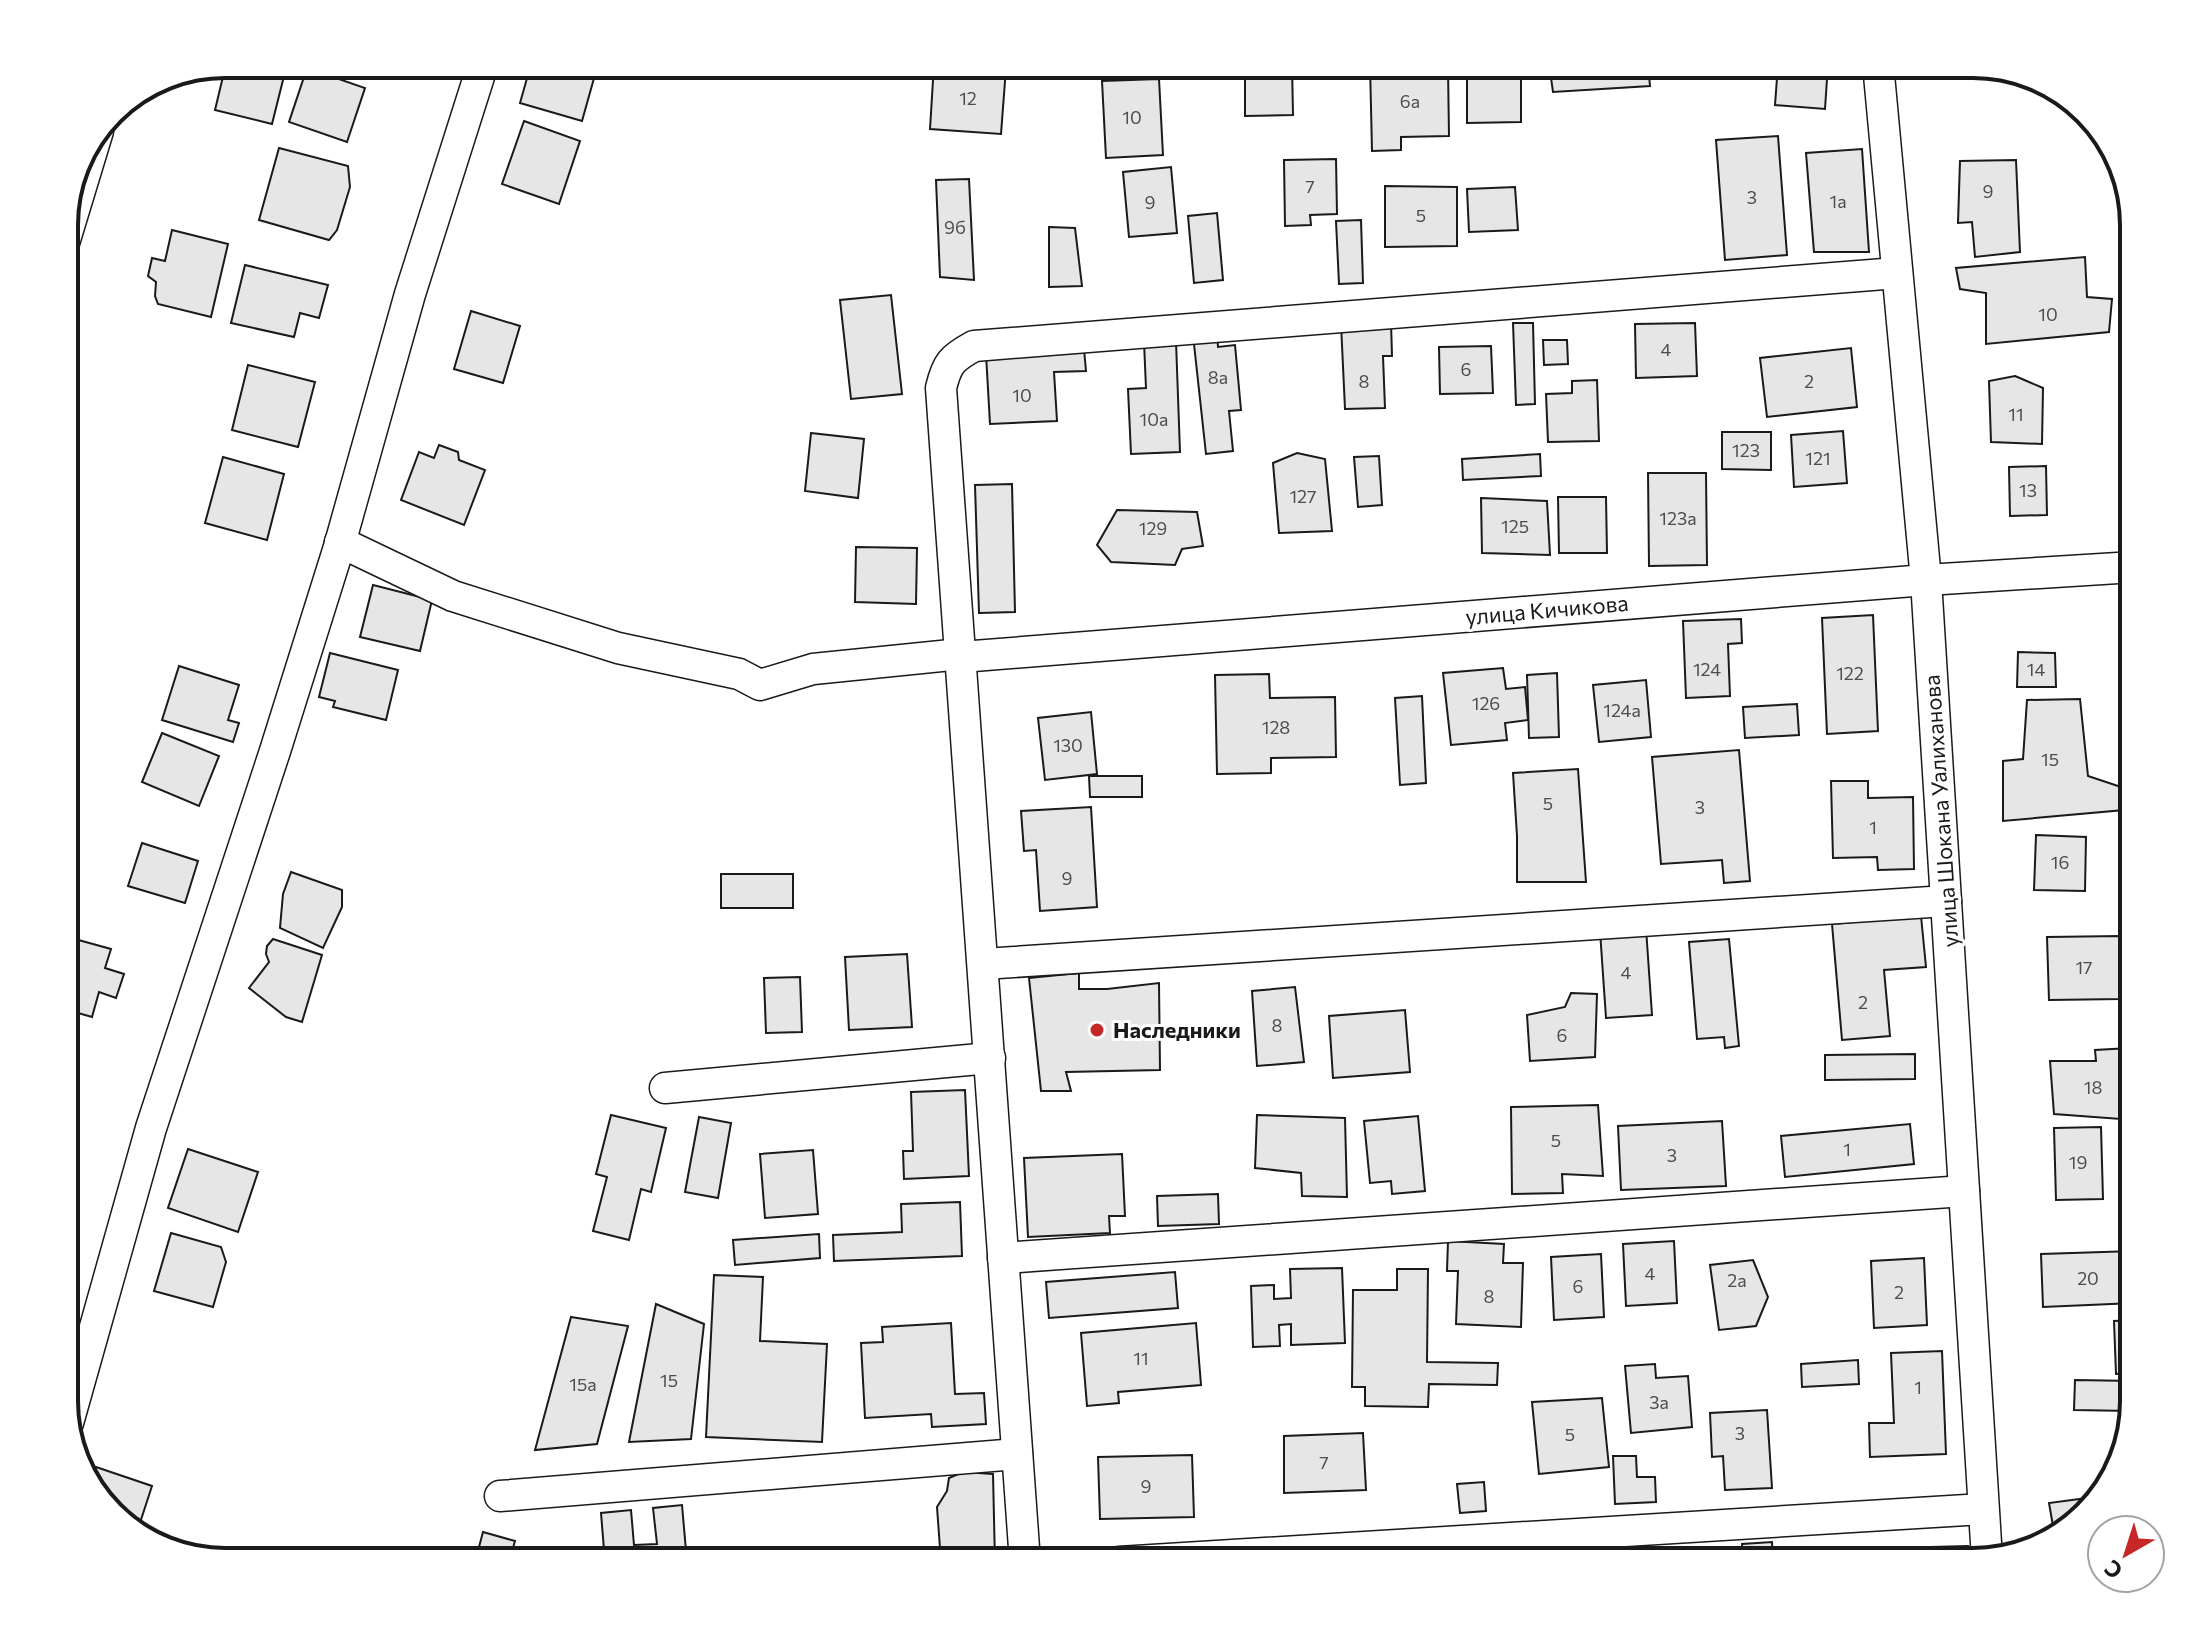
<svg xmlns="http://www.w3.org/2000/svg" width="2198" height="1626" viewBox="0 0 2198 1626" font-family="Commissioner,sans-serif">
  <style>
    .building { fill: #e6e6e6; stroke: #1a1a1a; stroke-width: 2 }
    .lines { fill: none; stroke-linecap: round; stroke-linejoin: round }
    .minor-casing { stroke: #1a1a1a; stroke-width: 33 }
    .minor { stroke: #fff; stroke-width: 30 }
    .poi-dot { fill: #c62828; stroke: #fff; stroke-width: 3 }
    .labels { text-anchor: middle; stroke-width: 6; stroke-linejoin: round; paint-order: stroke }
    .number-label { font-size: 18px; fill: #4d4d4d }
    .street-label { font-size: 22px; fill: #1a1a1a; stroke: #fff }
    .poi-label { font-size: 22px; font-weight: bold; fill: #1a1a1a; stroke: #fff; text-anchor: start }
    .rim { fill: none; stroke: #1a1a1a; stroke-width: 4 }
  </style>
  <rect width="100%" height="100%" fill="#fff"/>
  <g class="building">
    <path d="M226 64H287L272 124 215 110Z"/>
    <path d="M531 64H598L582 121 520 103Z"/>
    <path d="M934 64 1006 68 1001 134 930 129Z"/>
    <path d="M1245 64H1292L1293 115 1245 116Z"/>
    <path d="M1370 64H1417L1418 69 1448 68 1449 136 1401 137V150L1372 151Z"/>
    <path d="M1467 64H1500V67H1521V122L1467 123Z"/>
    <path d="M1549 64H1648L1650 86 1553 92Z"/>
    <path d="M1778 64H1828L1825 109 1775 105Z"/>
    <path d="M307 68 365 88 347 142 289 122Z"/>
    <path d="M1159 79 1163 155 1106 158 1102 81Z"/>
    <path d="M524 121 580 141 559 204 502 184Z"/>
    <path d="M1778 136 1787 255 1725 260 1716 140Z"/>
    <path d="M279 148 348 166 350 187 337 230 329 240 259 220Z"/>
    <path d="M1862 149 1869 252H1814L1806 153Z"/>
    <path d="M1336 159 1337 214 1310 215 1311 225 1285 226 1284 160Z"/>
    <path d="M2016 160 2020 252 1975 257 1972 222 1958 223 1960 161Z"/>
    <path d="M1171 167 1177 233 1129 237 1123 172Z"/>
    <path d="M969 179 974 280 940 277 936 180Z"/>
    <path d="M1385 186 1457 187V246L1385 247Z"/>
    <path d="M1515 187 1518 230 1469 232 1467 189Z"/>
    <path d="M1217 213 1223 280 1194 283 1188 216Z"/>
    <path d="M1361 220 1363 283 1339 284 1336 221Z"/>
    <path d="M1049 227 1075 228 1082 286 1049 287Z"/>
    <path d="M172 230 228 244 211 317 158 304 155 296 156 282 148 276 152 258 165 261Z"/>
    <path d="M2085 257 2087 297 2112 299 2109 332 1986 344V293L1960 289 1956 268Z"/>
    <path d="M245 265 328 285 319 318 300 313 294 337 231 323Z"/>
    <path d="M891 295 902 394 851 399 840 300Z"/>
    <path d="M471 311 520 326 503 383 454 369Z"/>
    <path d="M1391 322 1392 356H1383L1385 408 1345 409 1341 324Z"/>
    <path d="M1513 323H1533L1535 404 1516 405Z"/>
    <path d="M1695 323 1697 376 1636 378 1635 324Z"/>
    <path d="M1217 333 1218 347 1235 345 1241 410 1229 411 1233 451 1206 454 1193 335Z"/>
    <path d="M1543 340H1567L1568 364 1544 365Z"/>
    <path d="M1176 341 1180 452 1131 454 1128 389 1146 388 1144 342Z"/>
    <path d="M1491 346 1493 393 1440 394 1439 347Z"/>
    <path d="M1851 348 1857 407 1767 417 1760 358Z"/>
    <path d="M1084 349 1086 371 1054 372 1057 421 990 424 986 354Z"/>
    <path d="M248 365 315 382 298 447 232 430Z"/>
    <path d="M2015 376 2043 388 2042 444 1991 442 1989 381Z"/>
    <path d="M1597 380 1599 441 1548 442 1546 394 1572 393V381Z"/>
    <path d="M1843 431 1847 483 1794 487 1791 435Z"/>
    <path d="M1722 432H1771V470L1722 469Z"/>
    <path d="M811 433 864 439 858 498 805 491Z"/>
    <path d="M439 445 458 452 459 460 485 470 464 525 401 500 419 452 434 458Z"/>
    <path d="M1297 453 1325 459 1332 531 1279 533 1273 463Z"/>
    <path d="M1540 454 1541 476 1463 480 1462 459Z"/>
    <path d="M1379 456 1382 505 1358 507 1354 457Z"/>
    <path d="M223 457 284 474 267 540 205 523Z"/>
    <path d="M2046 466 2047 515 2010 516 2009 467Z"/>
    <path d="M1648 473H1706L1707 565 1649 566Z"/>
    <path d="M1012 484 1015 612 979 613 975 485Z"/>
    <path d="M1558 497H1606L1607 553H1559Z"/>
    <path d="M1481 498 1547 501 1550 555 1482 553Z"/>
    <path d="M1117 510 1197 512 1203 546 1182 549 1175 565 1111 562 1097 545Z"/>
    <path d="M856 547 917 548 916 604 855 602Z"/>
    <path d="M373 585 432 600 420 651 360 637Z"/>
    <path d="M1873 615 1878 731 1827 734 1822 618Z"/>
    <path d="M1741 619 1742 643 1728 644 1730 696 1686 698 1683 621Z"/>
    <path d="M2018 652 2055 653 2056 687H2017Z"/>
    <path d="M330 653 398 670 386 720 333 707 335 701 319 697Z"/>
    <path d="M179 666 239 685 228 720 239 723 233 742 162 720Z"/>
    <path d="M1503 668 1506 689 1525 687 1528 720 1505 723 1507 740 1451 745 1443 673Z"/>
    <path d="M1557 673 1559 737 1529 738 1527 675Z"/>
    <path d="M1269 674 1270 698 1335 697 1336 757 1271 758V773L1217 774 1215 675Z"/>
    <path d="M1646 680 1651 737 1599 742 1593 685Z"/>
    <path d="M1422 696 1426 783 1400 785 1395 698Z"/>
    <path d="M2080 699 2088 776 2124 788V810L2003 821V761L2023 759 2027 700Z"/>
    <path d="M1797 704 1799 735 1745 738 1743 707Z"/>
    <path d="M1091 712 1097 774 1045 780 1038 718Z"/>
    <path d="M64 721 79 726 64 776Z"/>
    <path d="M162 733 219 756 199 806 142 782Z"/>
    <path d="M1739 750 1750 881 1724 883 1722 860 1661 864 1652 757Z"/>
    <path d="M1578 769 1586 882H1517V836L1513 773Z"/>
    <path d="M1089 776H1142V797H1090Z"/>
    <path d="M1831 781H1868V798L1913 797 1914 869 1878 870 1877 857 1833 858Z"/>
    <path d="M1091 807 1097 907 1040 911 1036 850 1024 851 1021 811Z"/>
    <path d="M2036 835 2086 837 2085 891 2034 890Z"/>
    <path d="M142 843 198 861 185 903 128 886Z"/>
    <path d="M291 872 342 890V907L323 948 280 928 283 894Z"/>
    <rect x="721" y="874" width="72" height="34"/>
    <path d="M1921 916 1926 967 1884 970 1890 1036 1842 1040 1832 924Z"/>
    <path d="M1646 928 1652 1015 1606 1018 1600 931Z"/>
    <path d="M64 936 111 949 105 968 124 974 116 998 99 992 92 1017 64 1009Z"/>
    <path d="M2120 936 2121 999 2049 1000 2047 937Z"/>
    <path d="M273 939 322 955 302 1022 286 1017 249 988 269 962 266 954 267 946Z"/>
    <path d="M1729 939 1739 1046 1725 1048 1724 1037 1697 1039 1689 942Z"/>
    <path d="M907 954 912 1027 849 1030 845 957Z"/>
    <path d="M1079 973V989H1107L1159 983 1160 1070 1066 1072 1071 1091H1041L1029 978Z"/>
    <path d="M800 977 802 1032 766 1033 764 978Z"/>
    <path d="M1295 987 1304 1062 1257 1066 1252 991Z"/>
    <path d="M1571 993 1597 994 1595 1057 1530 1061 1527 1015 1565 1007Z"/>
    <path d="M1405 1010 1410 1072 1333 1078 1329 1016Z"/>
    <path d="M2134 1038V1120L2054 1114 2050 1061H2096L2095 1050 2130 1048Z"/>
    <path d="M1915 1054V1079L1825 1080V1055Z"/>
    <path d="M965 1090 969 1176 904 1179 903 1151H913L911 1092Z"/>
    <path d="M1598 1105 1603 1176 1562 1174 1563 1193 1512 1194 1511 1107Z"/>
    <path d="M611 1115 666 1128 651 1192 641 1189 629 1240 593 1231 607 1177 596 1174Z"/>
    <path d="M1257 1115 1345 1118 1347 1197 1302 1196 1301 1173 1255 1168Z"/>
    <path d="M1418 1116 1425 1191 1392 1194 1391 1181 1370 1183 1364 1121Z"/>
    <path d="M699 1117 731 1123 718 1198 685 1192Z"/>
    <path d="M1722 1121 1726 1186 1621 1190 1618 1126Z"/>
    <path d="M1910 1124 1914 1164 1785 1177 1781 1136Z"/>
    <path d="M2101 1127 2103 1199 2056 1200 2054 1128Z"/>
    <path d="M188 1149 258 1172 238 1232 168 1208Z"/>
    <path d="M813 1150 818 1214 765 1218 760 1154Z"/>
    <path d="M1122 1154 1125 1216H1109L1110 1233 1028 1237 1024 1158Z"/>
    <path d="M1218 1194 1219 1224 1158 1226 1157 1196Z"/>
    <path d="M960 1202 962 1256 834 1261 833 1235 902 1232 901 1204Z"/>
    <path d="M171 1233 221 1247 226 1262 213 1307 154 1291Z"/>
    <path d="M819 1234 820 1258 735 1265 733 1240Z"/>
    <path d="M1448 1241 1504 1244 1503 1263H1523L1521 1327 1456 1324 1458 1271H1447Z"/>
    <path d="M1674 1241 1677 1303 1626 1306 1623 1244Z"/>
    <path d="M2134 1251V1303L2043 1307 2041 1254Z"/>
    <path d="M1601 1254 1604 1317 1554 1320 1551 1257Z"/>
    <path d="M1924 1258 1927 1325 1874 1328 1871 1261Z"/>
    <path d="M1753 1260 1768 1297 1756 1326 1719 1330 1710 1265Z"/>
    <path d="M1342 1268 1345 1343 1291 1345V1324L1279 1325 1280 1346 1253 1347 1251 1286 1274 1285V1299L1291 1298 1290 1269Z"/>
    <path d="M1397 1269H1428L1427 1362 1498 1363 1497 1385 1429 1384 1428 1407 1365 1406V1387H1352L1353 1290H1397Z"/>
    <path d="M1175 1272 1178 1308 1049 1318 1046 1282Z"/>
    <path d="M714 1275 763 1277 760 1341 827 1344 822 1442 706 1437Z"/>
    <path d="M656 1304 704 1324 691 1439 629 1442Z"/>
    <path d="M571 1317 628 1326 597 1444 535 1450Z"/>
    <path d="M2134 1320V1373L2116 1374 2114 1321Z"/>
    <path d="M951 1323 955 1394 984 1393 986 1424 932 1427 931 1414 865 1418 861 1343 883 1342 882 1327Z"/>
    <path d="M1196 1323 1201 1385 1118 1392 1119 1403 1087 1406 1081 1333Z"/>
    <path d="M1942 1351 1946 1454 1870 1457 1869 1423H1894L1891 1353Z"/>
    <path d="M1858 1360 1859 1384 1802 1387 1801 1364Z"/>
    <path d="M1655 1364 1656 1378 1688 1376 1692 1427 1631 1433 1625 1366Z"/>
    <path d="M2075 1380 2134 1381V1401L2131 1411 2074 1410Z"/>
    <path d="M1602 1398 1609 1467 1539 1474 1532 1402Z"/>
    <path d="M1767 1410 1772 1488 1725 1490 1723 1456 1712 1457 1710 1413Z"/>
    <path d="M1363 1433 1366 1490 1284 1493V1436Z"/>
    <path d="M1192 1455 1194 1517 1100 1519 1098 1457Z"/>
    <path d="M1613 1456H1636L1637 1477H1655L1656 1502 1615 1504Z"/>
    <path d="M96 1467 152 1486 137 1532 127 1529 90 1486Z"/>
    <path d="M963 1472 993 1474 995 1562H941L937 1507 947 1491 949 1478Z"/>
    <path d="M1484 1482 1486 1511 1460 1513 1457 1484Z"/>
    <path d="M2102 1496 2070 1524 2053 1526 2049 1503Z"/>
    <path d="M682 1505 687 1562H605L601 1513 631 1510 634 1545 657 1544 653 1508Z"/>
    <path d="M483 1532 515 1541 509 1562H475Z"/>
    <path d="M1772 1542 1773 1562H1743L1742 1544Z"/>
    <path d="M1968 1546 1969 1562H1885H1891V1548Z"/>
    <path d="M1709 1556 1731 1561V1562H1698Z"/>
  </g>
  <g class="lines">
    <defs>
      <g id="minor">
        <path d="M1878 64 1926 580 1987 1559"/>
        <path d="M64 243 98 131"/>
        <path d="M340 542 453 596 618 648 739 674 760 685 813 669 961 654"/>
        <path d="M961 657 1926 580 2134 567"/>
        <path d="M983 964 1946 901"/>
        <path d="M665 1088 990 1058"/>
        <path d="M1003 1258 1964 1191"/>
        <path d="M68 1423 151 1128 275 751 339 547 410 294 483 64"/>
        <path d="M500 1496 1017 1454"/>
        <path d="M1025 1562 941 388C947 363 952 358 974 346L1897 273"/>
        <path d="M1119 1562 1983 1509"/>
      </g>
    </defs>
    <use href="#minor" class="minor-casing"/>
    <use href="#minor" class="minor"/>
  </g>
  <circle class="poi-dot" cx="1097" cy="1030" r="8"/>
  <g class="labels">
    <g class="number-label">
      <text x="968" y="105">12</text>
      <text x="1410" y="108">6а</text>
      <text x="1132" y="124">10</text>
      <text x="1310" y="193">7</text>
      <text x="1988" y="198">9</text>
      <text x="1752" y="204">3</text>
      <text x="1838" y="208">1а</text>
      <text x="1150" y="209">9</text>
      <text x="1421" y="222">5</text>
      <text x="955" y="234">9б</text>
      <text x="2048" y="321">10</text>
      <text x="1666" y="356">4</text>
      <text x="1466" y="376">6</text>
      <text x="1218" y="384">8а</text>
      <text x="1364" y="388">8</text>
      <text x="1809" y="388">2</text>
      <text x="1022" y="402">10</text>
      <text x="2016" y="421">11</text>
      <text x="1154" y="426">10а</text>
      <text x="1746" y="457">123</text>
      <text x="1818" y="465">121</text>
      <text x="2028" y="497">13</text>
      <text x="1303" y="503">127</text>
      <text x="1678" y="525">123а</text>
      <text x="1515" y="533">125</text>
      <text x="1153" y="535">129</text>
      <text x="1707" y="676">124</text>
      <text x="2036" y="676">14</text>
      <text x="1850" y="680">122</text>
      <text x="1486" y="710">126</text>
      <text x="1622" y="717">124а</text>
      <text x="1276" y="734">128</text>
      <text x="1068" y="752">130</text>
      <text x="2050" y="766">15</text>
      <text x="1548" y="810">5</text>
      <text x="1700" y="814">3</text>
      <text x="1873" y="834">1</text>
      <text x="2060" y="869">16</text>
      <text x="1067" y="885">9</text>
      <text x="2084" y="974">17</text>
      <text x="1626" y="979">4</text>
      <text x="1863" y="1009">2</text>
      <text x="1277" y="1032">8</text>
      <text x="1562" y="1042">6</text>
      <text x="2093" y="1094">18</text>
      <text x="1556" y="1147">5</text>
      <text x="1847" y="1156">1</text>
      <text x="1672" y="1162">3</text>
      <text x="2078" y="1169">19</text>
      <text x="1650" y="1280">4</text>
      <text x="2088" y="1285">20</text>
      <text x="1737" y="1287">2а</text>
      <text x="1578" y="1293">6</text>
      <text x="1899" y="1299">2</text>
      <text x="1489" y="1303">8</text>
      <text x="1141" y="1365">11</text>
      <text x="669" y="1387">15</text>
      <text x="583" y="1391">15а</text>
      <text x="1918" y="1394">1</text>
      <text x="1659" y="1409">3а</text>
      <text x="1740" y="1440">3</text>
      <text x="1570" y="1441">5</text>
      <text x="1324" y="1469">7</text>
      <text x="1146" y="1493">9</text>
    </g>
    <g class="street-label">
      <text transform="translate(1547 610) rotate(-5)" y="8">улица Кичикова</text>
      <text transform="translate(1941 811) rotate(-94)" y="8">улица Шокана Уалиханова</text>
    </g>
    <g class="poi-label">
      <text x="1113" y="1038">Наследники</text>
    </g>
  </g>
  <path d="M0 0H2198V1626H0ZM225 78H1973A147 147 0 0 1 2120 225V1401A147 147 0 0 1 1973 1548H225A147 147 0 0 1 78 1401V225A147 147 0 0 1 225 78Z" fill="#fff" fill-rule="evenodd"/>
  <path class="rim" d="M225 78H1973A147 147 0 0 1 2120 225V1401A147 147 0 0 1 1973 1548H225A147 147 0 0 1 78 1401V225A147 147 0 0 1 225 78Z"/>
  <g transform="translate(2126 1554) rotate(219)"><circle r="38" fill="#ffffff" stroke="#a3a3a3" stroke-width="2"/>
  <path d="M0-6L14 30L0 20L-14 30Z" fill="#c62828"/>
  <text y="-12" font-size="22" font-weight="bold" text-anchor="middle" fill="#1a1a1a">С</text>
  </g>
</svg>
